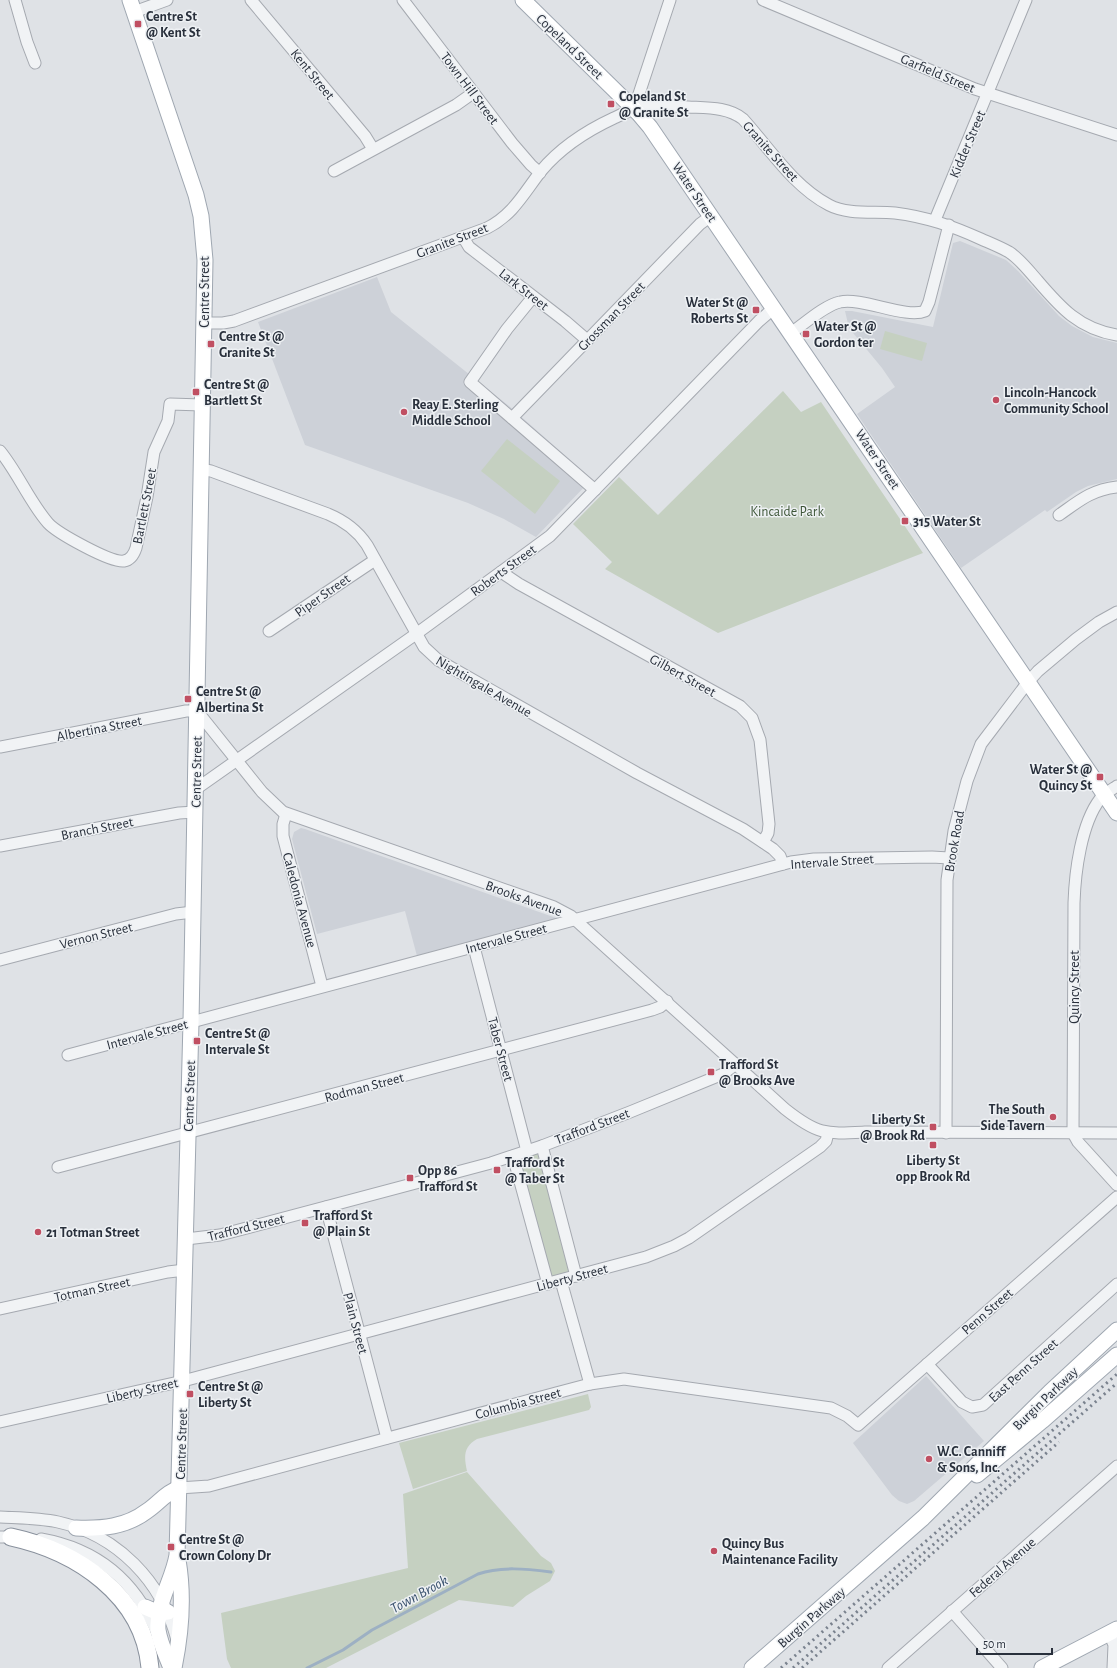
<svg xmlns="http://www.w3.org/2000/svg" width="1117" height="1668" viewBox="0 0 1117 1668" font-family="'Alegreya Sans',sans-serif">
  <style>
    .built { fill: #cdd1d8 }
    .green { fill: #c5d0c1 }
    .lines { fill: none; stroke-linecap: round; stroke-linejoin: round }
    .stream { stroke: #9db0c3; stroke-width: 3 }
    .minor-casing { stroke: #a5a9b0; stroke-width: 13 }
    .major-casing { stroke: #9fa7b1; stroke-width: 17 }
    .highway-casing { stroke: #88909c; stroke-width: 19 }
    .minor { stroke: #f1f3f5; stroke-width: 11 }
    .major { stroke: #fff; stroke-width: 15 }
    .highway { stroke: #fff; stroke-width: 17 }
    .rail { stroke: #7a828e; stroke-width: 3; stroke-dasharray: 2 4; stroke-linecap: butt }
    .poi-dot { fill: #c04f62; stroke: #eef1f4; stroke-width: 1.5 }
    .labels { text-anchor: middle; stroke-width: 3; stroke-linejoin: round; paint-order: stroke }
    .poi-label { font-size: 14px; font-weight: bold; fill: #29303c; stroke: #eef1f4; text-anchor: start }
    .street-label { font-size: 14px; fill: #29303c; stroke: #eef1f4 }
    .park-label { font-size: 14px; fill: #3e5638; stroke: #eef1f4 }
    .water-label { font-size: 15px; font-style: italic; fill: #38506c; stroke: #eef1f4 }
  </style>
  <rect width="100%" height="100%" fill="#dfe2e6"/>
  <g class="built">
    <path d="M960 241 1006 260 1018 271 1059 316 1072 326 1093 337 1117 343V479L1088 486 1076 492 1047 512 1045 510 961 568 857 414 895 387 882 368 849 328 845 311H852L933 327 953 243Z"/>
    <path d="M377 277 391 312 509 406 592 479 536 537 504 519 468 503 305 445 258 322Z"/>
    <path d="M301 828 305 829 559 919 417 956 405 911 317 934 292 839 294 832Z"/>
    <path d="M926 1376 984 1441 914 1501 907 1504 899 1501 892 1495 853 1443Z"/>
  </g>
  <g class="green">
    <path d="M885 331 927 343 922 361 880 349Z"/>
    <path d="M783 391 801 412 821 402 923 553 718 633 605 569 612 562 573 524 619 477 658 515Z"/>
    <path d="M507 439 560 481 535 514 481 471Z"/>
    <path d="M542 1146 576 1276 548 1284 513 1156Z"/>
    <path d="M588 1394 591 1407 589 1410 477 1439C463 1447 464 1457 467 1471L413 1489 399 1443Z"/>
    <path d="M467 1472 541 1556 551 1563 555 1571 550 1581 526 1596 513 1607 459 1600 326 1668H231L227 1659 221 1613 408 1568 403 1494Z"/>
  </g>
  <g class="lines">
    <path class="stream" d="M307 1668 343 1650 372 1630 478 1574C500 1566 527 1569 551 1572"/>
    <defs>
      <g id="minor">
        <path d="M15 0 27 42 35 63"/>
        <path d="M251 0 365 136 373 149"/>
        <path d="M403 0 512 143 531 165 540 173"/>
        <path d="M763 0 975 89 1117 135"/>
        <path d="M134 12 167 0"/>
        <path d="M634 109 670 0"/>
        <path d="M334 171 456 105 473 93"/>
        <path d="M935 220 1026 0"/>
        <path d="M463 237 469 247 565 321 587 340"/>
        <path d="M533 297 507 329 470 382 595 490"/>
        <path d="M204 323H223L234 321 487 228C513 215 524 193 541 171 561 147 586 131 614 118 621 115 627 111 634 109 647 105 674 106 688 107 708 108 728 107 743 119 770 149 793 186 829 205 848 215 874 211 895 213 927 217 952 226 981 239 990 243 1000 247 1009 252 1020 259 1028 270 1037 280 1060 307 1079 329 1117 335"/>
        <path d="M791 333C804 324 825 305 840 302 862 297 906 319 925 311L929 302 949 225"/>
        <path d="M512 418 700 224 711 216"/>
        <path d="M0 451C18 473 29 501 48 523 57 533 111 563 124 561 131 560 134 554 136 548L147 497 154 452 168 421 170 404 202 405"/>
        <path d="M200 469 211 471 328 514C345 521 357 530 367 545L424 647 438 660 637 773 743 829 773 849 780 856 783 864"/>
        <path d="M1059 515C1079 501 1091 490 1117 487"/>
        <path d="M501 572 519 584 740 706 752 718 760 740 769 824 768 833 763 842"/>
        <path d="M269 631 375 560"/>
        <path d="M0 747 186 711H197L262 792 283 812 554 907 571 916 785 1109C818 1135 825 1134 865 1132L1117 1133"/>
        <path d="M1117 786C1111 790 1104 794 1100 799 1081 824 1075 872 1074 903L1073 1133 1078 1142 1117 1185"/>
        <path d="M196 789 416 634 550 536 759 321 774 308"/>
        <path d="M286 814 283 824V836L322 986"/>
        <path d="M0 846 179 813 195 812"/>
        <path d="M474 947 527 1151"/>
        <path d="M0 960 176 914 193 912"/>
        <path d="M68 1055 791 862 814 859 932 857 949 858"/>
        <path d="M946 1133 947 880 954 831 967 781 981 744 1028 682 1038 671 1076 639 1099 622 1117 612"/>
        <path d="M542 1146 576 1276"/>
        <path d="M513 1156 548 1284"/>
        <path d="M58 1167 652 1010 660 1007 667 1001"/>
        <path d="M326 1207 387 1438"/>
        <path d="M186 1239 220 1235 491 1163 542 1146 630 1112 723 1074 736 1064"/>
        <path d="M561 1281 590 1384"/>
        <path d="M0 1309 168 1272 185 1270"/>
        <path d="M927 1364 962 1402 972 1407 983 1405 1117 1284"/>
        <path d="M0 1422 183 1381 646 1257 674 1246 689 1238 820 1147 826 1141 828 1133"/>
        <path d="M179 1488 209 1486 556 1393 590 1384 624 1379 831 1408 847 1416 858 1425 1117 1197"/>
        <path d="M0 1517C19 1518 39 1518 58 1522 117 1535 162 1581 177 1640"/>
        <path d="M0 1537H18"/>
        <path d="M41 1539C97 1549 135 1580 157 1633"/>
        <path d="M952 1611 1002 1668"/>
        <path d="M1109 1633 1114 1645 1113 1668"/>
        <path d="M888 1668 1117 1466"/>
      </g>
      <g id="major">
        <path d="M130 0 196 195 201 216 205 260 191 1022 177 1555C173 1580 156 1603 158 1630 160 1643 166 1655 171 1668"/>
        <path d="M523 0 639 114 650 127 1117 813"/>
        <path d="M977 1475 1042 1421 1117 1355"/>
        <path d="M76 1528C102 1529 126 1527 147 1511 159 1503 165 1493 179 1488"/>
        <path d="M145 1607 159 1613 168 1612"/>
        <path d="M174 1668C181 1634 184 1595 178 1560"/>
        <path d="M752 1668 923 1518 1050 1392 1117 1330"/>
        <path d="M1042 1668 1117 1629"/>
      </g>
      <path id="highway" d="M11 1537C76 1551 144 1595 150 1668"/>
    </defs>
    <use href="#minor" class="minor-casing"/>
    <use href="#major" class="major-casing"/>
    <use href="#highway" class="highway-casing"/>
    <use href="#minor" class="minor"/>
    <use href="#major" class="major"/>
    <use href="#highway" class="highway"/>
    <g class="rail">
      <path d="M781 1668 1117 1374"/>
      <path d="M793 1668 1117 1383"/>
      <path d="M802 1668 1059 1442"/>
    </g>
  </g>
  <g class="poi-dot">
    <rect x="134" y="20" width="8" height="8" rx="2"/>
    <rect x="607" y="100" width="8" height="8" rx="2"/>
    <rect x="752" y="306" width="8" height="8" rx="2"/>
    <rect x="802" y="330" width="8" height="8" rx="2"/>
    <rect x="207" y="340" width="8" height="8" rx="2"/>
    <rect x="192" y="388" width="8" height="8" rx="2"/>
    <circle cx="996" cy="400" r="4"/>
    <circle cx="404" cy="412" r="4"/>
    <rect x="901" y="517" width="8" height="8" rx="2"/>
    <rect x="184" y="695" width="8" height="8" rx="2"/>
    <rect x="1096" y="773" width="8" height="8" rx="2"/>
    <rect x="193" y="1037" width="8" height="8" rx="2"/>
    <rect x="707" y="1068" width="8" height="8" rx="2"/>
    <circle cx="1053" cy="1117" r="4"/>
    <rect x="929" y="1123" width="8" height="8" rx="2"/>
    <rect x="929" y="1141" width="8" height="8" rx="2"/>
    <rect x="493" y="1166" width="8" height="8" rx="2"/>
    <rect x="406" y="1174" width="8" height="8" rx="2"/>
    <rect x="301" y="1219" width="8" height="8" rx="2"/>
    <circle cx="38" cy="1232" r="4"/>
    <rect x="186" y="1390" width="8" height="8" rx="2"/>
    <circle cx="929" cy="1459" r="4"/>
    <rect x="167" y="1543" width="8" height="8" rx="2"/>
    <circle cx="714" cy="1551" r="4"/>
  </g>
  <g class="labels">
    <g class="poi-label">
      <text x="146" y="21">Centre St<tspan x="146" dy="16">@ Kent St</tspan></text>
      <text x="619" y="101">Copeland St<tspan x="619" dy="16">@ Granite St</tspan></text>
      <text x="748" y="307" text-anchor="end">Water St @<tspan x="748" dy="16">Roberts St</tspan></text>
      <text x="814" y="331">Water St @<tspan x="814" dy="16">Gordon ter</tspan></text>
      <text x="219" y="341">Centre St @<tspan x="219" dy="16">Granite St</tspan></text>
      <text x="204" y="389">Centre St @<tspan x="204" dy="16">Bartlett St</tspan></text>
      <text x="1004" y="397">Lincoln-Hancock<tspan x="1004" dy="16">Community School</tspan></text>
      <text x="412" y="409">Reay E. Sterling<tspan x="412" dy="16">Middle School</tspan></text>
      <text x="913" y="526">315 Water St</text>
      <text x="196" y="696">Centre St @<tspan x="196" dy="16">Albertina St</tspan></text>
      <text x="1092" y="774" text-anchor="end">Water St @<tspan x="1092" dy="16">Quincy St</tspan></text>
      <text x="205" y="1038">Centre St @<tspan x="205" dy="16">Intervale St</tspan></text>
      <text x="719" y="1069">Trafford St<tspan x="719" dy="16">@ Brooks Ave</tspan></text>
      <text x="1045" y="1114" text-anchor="end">The South<tspan x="1045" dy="16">Side Tavern</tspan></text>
      <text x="925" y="1124" text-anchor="end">Liberty St<tspan x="925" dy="16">@ Brook Rd</tspan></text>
      <text x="933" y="1165" text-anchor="middle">Liberty St<tspan x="933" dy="16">opp Brook Rd</tspan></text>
      <text x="505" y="1167">Trafford St<tspan x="505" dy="16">@ Taber St</tspan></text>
      <text x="418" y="1175">Opp 86<tspan x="418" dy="16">Trafford St</tspan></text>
      <text x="313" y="1220">Trafford St<tspan x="313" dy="16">@ Plain St</tspan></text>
      <text x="46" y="1237">21 Totman Street</text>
      <text x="198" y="1391">Centre St @<tspan x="198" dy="16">Liberty St</tspan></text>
      <text x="937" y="1456">W.C. Canniff<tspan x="937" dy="16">&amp; Sons, Inc.</tspan></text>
      <text x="179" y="1544">Centre St @<tspan x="179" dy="16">Crown Colony Dr</tspan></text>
      <text x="722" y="1548">Quincy Bus<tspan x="722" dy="16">Maintenance Facility</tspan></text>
    </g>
    <g class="street-label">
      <text transform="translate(570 46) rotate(44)" y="5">Copeland Street</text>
      <text transform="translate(938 73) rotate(23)" y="5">Garfield Street</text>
      <text transform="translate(313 74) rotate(51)" y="5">Kent Street</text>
      <text transform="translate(470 88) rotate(53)" y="5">Town Hill Street</text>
      <text transform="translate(967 144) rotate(-67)" y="5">Kidder Street</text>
      <text transform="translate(771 151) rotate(48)" y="5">Granite Street</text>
      <text transform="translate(695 192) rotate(56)" y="5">Water Street</text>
      <text transform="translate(452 240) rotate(-21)" y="5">Granite Street</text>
      <text transform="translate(524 289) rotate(38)" y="5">Lark Street</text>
      <text transform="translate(204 292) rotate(-90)" y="5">Centre Street</text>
      <text transform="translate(611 316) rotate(-46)" y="5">Grossman Street</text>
      <text transform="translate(878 459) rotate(56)" y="5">Water Street</text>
      <text transform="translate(144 506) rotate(-79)" y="5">Bartlett Street</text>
      <text transform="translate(503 570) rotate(-36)" y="5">Roberts Street</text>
      <text transform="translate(322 595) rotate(-35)" y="5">Piper Street</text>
      <text transform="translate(683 675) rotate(29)" y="5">Gilbert Street</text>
      <text transform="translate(484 686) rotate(30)" y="5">Nightingale Avenue</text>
      <text transform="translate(99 728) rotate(-11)" y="5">Albertina Street</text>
      <text transform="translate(196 772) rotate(-89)" y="5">Centre Street</text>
      <text transform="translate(97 828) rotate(-11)" y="5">Branch Street</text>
      <text transform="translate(954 841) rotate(-80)" y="5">Brook Road</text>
      <text transform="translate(832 861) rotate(-4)" y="5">Intervale Street</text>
      <text transform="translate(524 898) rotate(20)" y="5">Brooks Avenue</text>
      <text transform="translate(300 900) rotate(75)" y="5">Caledonia Avenue</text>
      <text transform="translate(96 935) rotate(-14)" y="5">Vernon Street</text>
      <text transform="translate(506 938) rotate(-15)" y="5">Intervale Street</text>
      <text transform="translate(1074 987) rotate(-90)" y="5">Quincy Street</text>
      <text transform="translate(147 1034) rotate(-15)" y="5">Intervale Street</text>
      <text transform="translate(501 1049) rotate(75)" y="5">Taber Street</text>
      <text transform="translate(364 1087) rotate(-15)" y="5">Rodman Street</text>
      <text transform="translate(189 1096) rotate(-88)" y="5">Centre Street</text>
      <text transform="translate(592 1126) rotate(-21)" y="5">Trafford Street</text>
      <text transform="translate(246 1227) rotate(-14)" y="5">Trafford Street</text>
      <text transform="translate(572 1277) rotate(-15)" y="5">Liberty Street</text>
      <text transform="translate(92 1289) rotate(-12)" y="5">Totman Street</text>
      <text transform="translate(987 1311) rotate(-41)" y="5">Penn Street</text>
      <text transform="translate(356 1323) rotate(75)" y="5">Plain Street</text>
      <text transform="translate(1023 1370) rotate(-42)" y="5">East Penn Street</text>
      <text transform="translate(142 1390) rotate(-13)" y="5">Liberty Street</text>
      <text transform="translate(1045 1398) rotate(-44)" y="5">Burgin Parkway</text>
      <text transform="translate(518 1403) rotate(-15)" y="5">Columbia Street</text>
      <text transform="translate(181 1444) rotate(-88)" y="5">Centre Street</text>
      <text transform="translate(1002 1567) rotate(-41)" y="5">Federal Avenue</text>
      <text transform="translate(811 1617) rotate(-41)" y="5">Burgin Parkway</text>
    </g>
    <g class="park-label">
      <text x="787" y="516">Kincaide Park</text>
    </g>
    <g class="water-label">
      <text transform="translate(419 1594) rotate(-29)" y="5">Town Brook</text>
    </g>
  </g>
  <path d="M977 1648v6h75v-6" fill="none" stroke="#29303c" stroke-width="2"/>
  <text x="983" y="1648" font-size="12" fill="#29303c" stroke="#eef1f4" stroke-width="3" paint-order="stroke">50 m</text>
</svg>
